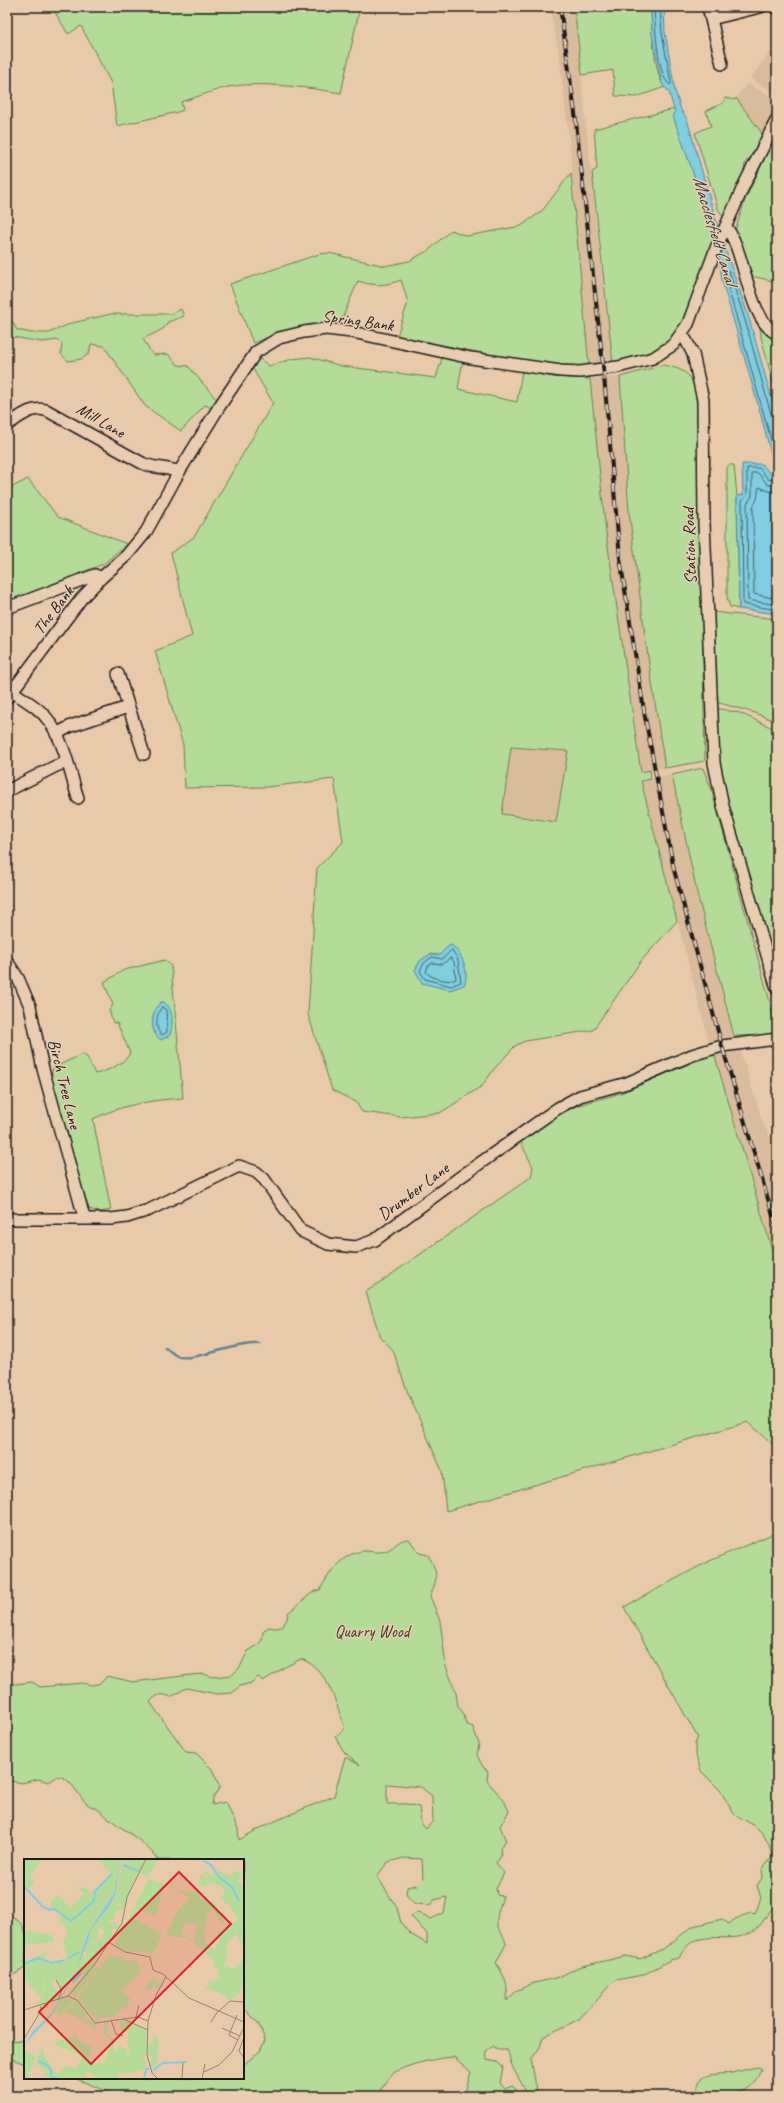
<svg xmlns="http://www.w3.org/2000/svg" width="784" height="2103" viewBox="0 0 784 2103" font-family="Caveat,sans-serif">
  <style>
    .built { fill: #d9bc9b }
    .green { fill: #b4dc98; stroke: #687c5a; fill-rule: evenodd }
    .water { fill: #81cde1; stroke: #598692 }
    .lines { fill: none; stroke-linecap: round; stroke-linejoin: round }
    .shore { stroke: #44636b; stroke-width: 1 }
    .stream { stroke: #598692; stroke-width: 2.5 }
    .minor-casing { stroke: #1c1c1c; stroke-width: 14 }
    .minor { stroke: #e9cdb0; stroke-width: 11 }
    .rail-casing { stroke: #1c1c1c; stroke-width: 4 }
    .rail { stroke: #e9cdb0; stroke-width: 2.5; stroke-dasharray: 8; stroke-linecap: butt }
    .labels { text-anchor: middle; stroke-width: 3; stroke-linejoin: round; paint-order: stroke }
    .street-label { font-size: 17px; fill: #1c1c1c; stroke: #e9cdb0 }
    .park-label { font-size: 17px; fill: #3a4235; stroke: #e9cdb0 }
    .water-label { font-size: 18px; font-style: italic; fill: #303f43; stroke: #e9cdb0 }
    .inset-river { fill: none; stroke: #81cde1; stroke-width: 2 }
    .inset-road { fill: none; stroke: #968471; stroke-width: 1 }
    .view { fill: #d62828; fill-opacity: 0.15; stroke: #d62828; stroke-width: 2 }
    .inset-edge { fill: none; stroke: #1c1c1c; stroke-width: 2 }
  </style>
  <rect width="100%" height="100%" fill="#e8caaa"/>
  <filter id="ink" filterUnits="userSpaceOnUse"><feTurbulence type="fractalNoise" baseFrequency=".025" numOctaves="2"/><feDisplacementMap in="SourceGraphic" scale="8" xChannelSelector="R" yChannelSelector="G"/><feConvolveMatrix kernelMatrix="1 2 1 2 8 2 1 2 1" color-interpolation-filters="sRGB"/></filter>
  <g filter="url(#ink)">
    <g class="built">
      <path d="M550 7H574L601 268 613 364 589 366 570 147 559 54Z"/>
      <path d="M771 51 777 56V93L750 79Z"/>
      <path d="M747 84 777 99V112L764 136 736 98Z"/>
      <path d="M620 377 629 512 647 650 665 768 642 772 606 533 590 379Z"/>
      <path d="M511 747 568 751 556 822 502 814Z"/>
      <path d="M672 775 698 897 734 1036 728 1038 731 1049 739 1047 763 1123 777 1150V1267L714 1053 719 1051 716 1041 709 1043 641 780Z"/>
    </g>
    <g class="green">
      <path d="M52 7H360L341 93C311 88 273 83 243 85 222 86 201 96 181 102L183 110 178 112 117 126 111 83 81 26 68 34Z"/>
      <path d="M574 7H651C651 24 654 76 665 87L636 97 615 96 613 70 582 75Z"/>
      <path d="M725 98 735 100 736 98 764 136 751 160H747L744 167 746 169 724 218 718 209 695 133 711 126 706 111 723 103Z"/>
      <path d="M674 109 676 113 674 116 715 236 686 318 670 342 656 354 613 364 592 172 597 169 594 129Z"/>
      <path d="M777 132V282L751 276 748 277 735 231 745 200Z"/>
      <path d="M571 173 589 366 568 368 516 360 397 336 408 302 401 280C386 286 373 286 358 281L339 326 309 325 279 333 253 343 230 284 319 254 329 253 385 266 409 261 429 250 451 230 467 236 521 226 542 211Z"/>
      <path d="M181 309 184 316 168 322 163 329 143 339 153 355 168 354 178 365 188 366 218 401 214 409 205 405 181 431 145 406 104 346 91 344 89 354 81 359 68 361 61 354 62 344 58 340 42 342 12 337 7 339V312L17 330 32 333H49L72 323 111 314H171Z"/>
      <path d="M760 327 767 334 777 338V398L761 337Z"/>
      <path d="M443 355 463 359 458 389 517 402 522 371 553 377 590 379 606 533 641 772 650 770 651 779 641 781 677 921 641 961 593 1030 525 1041 515 1046 494 1069 482 1086 440 1113 401 1117 362 1112 356 1102 332 1090 308 1014 317 868 343 842 334 779 267 787 185 788 183 745 155 651 192 636 171 553 194 537 273 403 253 369 259 358 269 366 292 359 310 357 341 366 436 378ZM511 747 568 751 556 822 502 814Z"/>
      <path d="M663 365C699 371 694 386 698 418L705 761 665 768 647 650 629 512 620 377Z"/>
      <path d="M729 465H734L737 496 739 609 730 607 727 598V468Z"/>
      <path d="M28 479 58 517 127 544 103 564 7 602V490Z"/>
      <path d="M712 612 777 619V722L755 713 716 702Z"/>
      <path d="M716 708 740 713 777 730V979L729 812 719 762Z"/>
      <path d="M703 768 711 788 770 1002 777 1035 734 1036 698 897 672 775Z"/>
      <path d="M165 960 171 966 183 1098C151 1100 121 1105 93 1119L111 1210 99 1212 89 1209 73 1159 51 1078 53 1068 83 1054 87 1057 95 1074C108 1071 124 1064 130 1053L117 1023H113L109 1010 113 1005 104 982 124 970Z"/>
      <path d="M714 1053 777 1267V1448L748 1422 446 1511 442 1471 406 1388 393 1350 380 1337 366 1292 531 1177 533 1167 520 1141 553 1117 576 1106 621 1093Z"/>
      <path d="M777 1532V1903C767 1912 763 1926 751 1933 726 1946 695 1924 679 1958L670 1960 643 1975 616 1980 607 1987 600 1997 579 2019 543 2037 540 2047 531 2060 535 2080 536 2096H527C524 2084 515 2075 511 2063 509 2058 510 2055 507 2050H498L493 2046 486 2051 487 2060 497 2062 503 2067 500 2083 505 2089 512 2086 516 2089V2096H468L466 2089 471 2072 454 2057C437 2058 400 2065 389 2077 384 2083 381 2089 378 2096H119L74 2078H243V2065L260 2051 265 2040 258 2023 243 2007V1860H158C143 1838 118 1828 99 1810 95 1807 90 1807 86 1803 77 1794 71 1778 58 1776L49 1782 38 1779 22 1783 7 1780V1683L16 1684 32 1682 40 1687 82 1683 92 1685 101 1683 107 1676 133 1682 191 1675 203 1674 213 1677 232 1675 240 1667 248 1651 258 1645 262 1640 263 1632 268 1627 275 1628 282 1627 287 1619 288 1613 313 1592 320 1590C328 1574 343 1552 364 1551 372 1551 380 1554 388 1550 396 1546 399 1539 409 1539L419 1553 428 1555C438 1571 438 1580 430 1596L440 1621 446 1666 456 1693 458 1706 464 1714 466 1724 473 1727 479 1744 477 1755 483 1767 488 1771 487 1781 503 1799 509 1811 500 1826 506 1841 500 1847 501 1856 496 1863 504 1873 496 1888 497 1895 503 1896C501 1904 494 1920 498 1927 501 1934 504 1935 506 1944L496 1963C506 1978 508 1984 507 2001L516 1991 531 1984 559 1977 578 1967 626 1956 640 1959 663 1949 693 1926 722 1919 729 1924C736 1917 742 1917 750 1913L755 1914 761 1898 757 1886 763 1876 762 1870 772 1857 769 1845 763 1834 755 1826 734 1814 720 1790 701 1771 695 1752V1742L698 1738 624 1607 705 1563ZM301 1659C328 1668 336 1704 345 1728L335 1737 345 1753 360 1765 345 1757 334 1796C302 1810 268 1822 239 1840L238 1829 226 1802 212 1805 213 1798 220 1787 212 1769 196 1753 186 1752 150 1702C157 1694 161 1693 171 1697L186 1688 217 1694 232 1693 240 1686 251 1683 258 1677 263 1681 285 1667ZM387 1784 421 1787 432 1796 433 1821 426 1829 421 1823 419 1807 406 1804H387ZM404 1858 422 1859 423 1879 417 1885 407 1887 406 1895 415 1904 430 1905 434 1900 447 1897 444 1913 431 1919 418 1912 411 1916 427 1934V1944L409 1933 401 1923 397 1908 377 1876 388 1862Z"/>
      <path d="M7 1914C12 1917 20 1921 23 1926 28 1936 25 1956 25 1968L7 1979Z"/>
      <path d="M7 2040 25 2041V2064L7 2057Z"/>
      <path d="M757 2067 761 2069C759 2073 757 2079 753 2083 742 2097 715 2096 699 2096 692 2071 717 2075 733 2073 741 2071 749 2068 757 2067Z"/>
    </g>
    <g class="water">
      <path d="M651 7H664L665 32 675 91 681 110 687 119 719 231 749 318 771 396 777 421V487L775 490 777 497V614L739 609 737 496 743 495 742 464H762L772 476 776 473 759 408 722 281 718 244 673 116 675 113 669 92 662 84 652 34Z"/>
      <path d="M451 945C462 951 470 975 464 985L450 990 422 983 415 970 420 961 430 954 440 955 446 948Z"/>
      <path d="M161 1002H164C174 1009 173 1024 170 1035L161 1040C148 1031 151 1012 161 1002Z"/>
    </g>
    <g class="lines">
      <g class="shore">
        <path d="M654 7C655 22 657 77 670 85L671 83 662 33 660 7"/>
        <path d="M777 417 771 414 745 320 729 271 727 270 726 280 777 461"/>
        <path d="M777 478 769 480 759 468H747V495L742 501 743 604 777 610"/>
        <path d="M777 484 768 485 758 473H752V496L747 504 748 600 777 605"/>
        <path d="M777 491H769L759 487 757 499 753 507 754 594 777 599"/>
        <path d="M452 950 458 960 461 982 451 986 425 979 420 971 424 963 432 957 442 959Z"/>
        <path d="M451 958 454 962 456 979C449 983 430 978 426 972L428 966 432 963 442 964Z"/>
        <path d="M162 1007 166 1010 167 1032 162 1035C154 1029 156 1014 162 1007Z"/>
      </g>
      <path class="stream" d="M165 1347C169 1350 173 1354 177 1356 190 1363 241 1341 259 1344"/>
      <defs>
        <g id="minor">
          <path d="M708 7 722 64"/>
          <path d="M776 7 777 9"/>
          <path d="M711 19 760 7"/>
          <path d="M726 227C746 251 747 319 777 334"/>
          <path d="M681 335 686 340 693 354 703 400 704 523 714 763 723 806 777 989"/>
          <path d="M7 425C20 417 31 406 46 410L142 463C155 469 167 467 179 472"/>
          <path d="M7 608 95 575 101 578"/>
          <path d="M118 674 144 754"/>
          <path d="M13 692C25 700 40 708 49 721 65 743 70 773 78 798"/>
          <path d="M7 698 81 599 101 578 127 555 146 532 179 472 219 407 256 352 279 338 304 332 326 329 352 332 471 358 561 371 580 372 618 367 653 358 673 345 688 324 716 248 744 185 777 119"/>
          <path d="M56 734 71 726 128 707"/>
          <path d="M7 791 56 766 67 762"/>
          <path d="M7 961 18 978 30 1006 43 1069 84 1217"/>
          <path d="M7 1219H111L127 1217 149 1210 239 1166 256 1172 264 1179 301 1231 328 1244 356 1247 375 1240 459 1178 558 1108 580 1096 627 1083 692 1055 722 1046 777 1039"/>
        </g>
      </defs>
      <use href="#minor" class="minor-casing"/>
      <use href="#minor" class="minor"/>
      <defs>
        <path id="rail" d="M560 7 575 113 603 365 620 558 645 717 674 870 722 1046 777 1229"/>
      </defs>
      <use href="#rail" class="rail-casing"/>
      <use href="#rail" class="rail"/>
    </g>
  </g>
  <g class="labels">
    <g class="street-label">
      <text transform="translate(358 320) rotate(8)" y="6">Spring Bank</text>
      <text transform="translate(101 420) rotate(30)" y="6">Mill Lane</text>
      <text transform="translate(689 546) rotate(-92)" y="6">Station Road</text>
      <text transform="translate(53 610) rotate(-53)" y="6">The Bank</text>
      <text transform="translate(65 1084) rotate(76)" y="6">Birch Tree Lane</text>
      <text transform="translate(413 1191) rotate(-37)" y="6">Drumber Lane</text>
    </g>
    <g class="park-label">
      <text x="372" y="1637">Quarry Wood</text>
    </g>
    <g class="water-label">
      <text transform="translate(715 230) rotate(73)" y="6">Macclesfield Canal</text>
    </g>
  </g>
  <g transform="translate(24 1859)">
    <rect width="220" height="220" fill="#e8caaa"/>
    <path d="M0 0H17L6 19 11 23 2 32ZM75 0H98L91 31 63 73 52 111 38 132 32 120 27 123 36 137 34 140 11 148 17 140 22 121 37 111 43 102 39 79H42L44 71 41 70 42 67 35 64 38 56 30 50 26 52 27 42 34 36 47 49 58 36 67 35 59 34 53 28H60L68 35 87 14ZM100 0H122L108 25 102 46 89 44 91 48V45L100 47 99 50 92 52 89 61 84 62 88 65 89 62 93 64 94 68 92 71 89 68 88 77 61 117 56 112 51 115 66 71 86 43 89 44 86 42 93 30ZM75 69 82 72 77 76 80 81 75 79 73 83 64 86 61 91 65 108 59 94 64 85 73 82ZM123 0H134L124 19 116 14ZM175 0H181L179 2 181 10 187 17 192 11 207 17 212 11 218 16 214 22 220 29V33L218 32 220 34V87L213 78V70L211 77 204 81 202 104 199 105V107L206 108 207 112 210 107V111L214 105 216 106 220 95V121L216 132 217 135 214 133 209 141V137L207 141H203L202 137 181 129 185 126 184 121 188 124 190 121 193 123 191 118 193 121 197 120 192 117 196 113 193 108H189L190 101 163 78H148L142 75 154 51 166 39 155 32 144 27 139 30 132 56 111 50 112 61 138 75 129 95 110 91 108 94H105L90 87 125 20 159 32 169 33 172 27 170 36 172 31 175 33 174 39 190 43 203 69 214 61 204 43 201 46 200 42H203L197 38 201 34 198 28 190 24 189 26 188 22 179 29 175 25 177 14 180 18 184 17 179 13 181 12 179 3ZM188 51 203 69 199 73 193 72 196 83 193 84 191 92 181 83 180 74 184 53ZM164 63 173 67 170 82 157 74 159 67ZM0 71 28 76 30 83 0 86ZM27 91 20 98 22 103 42 102 37 110 20 122 17 138 0 120V103ZM96 97 101 101H112L117 110 114 117 97 131 107 140 100 151 97 150 92 157 76 160 75 163 63 151 61 152 60 144 57 145 53 140 83 98ZM71 107 74 109 59 129 51 138 47 136 48 130ZM140 117 134 130 129 126 125 132 120 130 128 120 135 124ZM43 138 51 140 36 157 30 153 35 141ZM52 141 63 156 59 159 73 165 71 170 48 155H41ZM95 160 123 171 122 195 119 199 115 196 118 200 123 201 119 211 97 215 95 211 93 220H72L68 214 62 212 61 220 20 218 22 212 11 204 15 203 13 199 19 187 20 196 33 216 43 207 51 210 54 207 58 197 30 185 37 180 41 182 51 176 57 183 68 188 64 204H80L88 182 76 172H80V163L84 164 83 175 91 182 88 194 89 191 92 192 97 184 96 187 102 190 104 198 106 189 111 193 103 186 105 173 97 171ZM129 175 134 179 135 185 132 206 126 209V203H128L127 196 124 198V185H129ZM0 191 12 198 3 220H0Z" fill="#b4dc98" fill-rule="evenodd"/>
    <path d="M98 0 91 36 84 49 66 71 64 82 49 118 56 112 58 115 49 124 47 122 27 157 0 186 9 172 28 154 52 111 64 73 90 34Z" fill="#81cde1"/>
    <path class="inset-river" d="M180 2 187 6 195 18 208 28 215 42M99 6 115 12M0 27 19 48 26 51 30 50 47 62 69 43 71 38M71 37 70 33 88 15M43 100 55 93M0 105 14 99 28 104 41 101M14 202 23 206 27 211V218L33 219M129 211 139 204 163 203M120 220 122 210H125"/>
    <path class="inset-road" d="M84 83 101 93 126 98 129 111 139 115 165 139 220 163M32 121 38 131 34 141M44 137 53 141 71 164 114 158 124 162M0 151 44 137 70 106 98 64 103 38 122 0M195 152 206 142 220 143M213 156 205 176 214 181M112 158 115 146M99 160 124 171M87 161 92 175 99 177M124 162 123 196 128 214 134 220M124 162 132 136 142 118M187 163 194 152M198 169 216 177M220 178 215 192 220 199M0 180 15 155 17 147M180 213 195 206 208 193 219 170M158 220 159 204M178 220 181 205"/>
    <path class="view" d="M155 13 207 65 67 205 15 153Z"/>
    <rect width="220" height="220" class="inset-edge"/>
  </g>
  <rect width="784" height="2103" fill="none" stroke="#e9cdb0" stroke-width="24"/>
  <rect x="12" y="12" width="760" height="2079" fill="none" stroke="#1c1c1c" stroke-width="1.5" filter="url(#ink)"/>
</svg>
